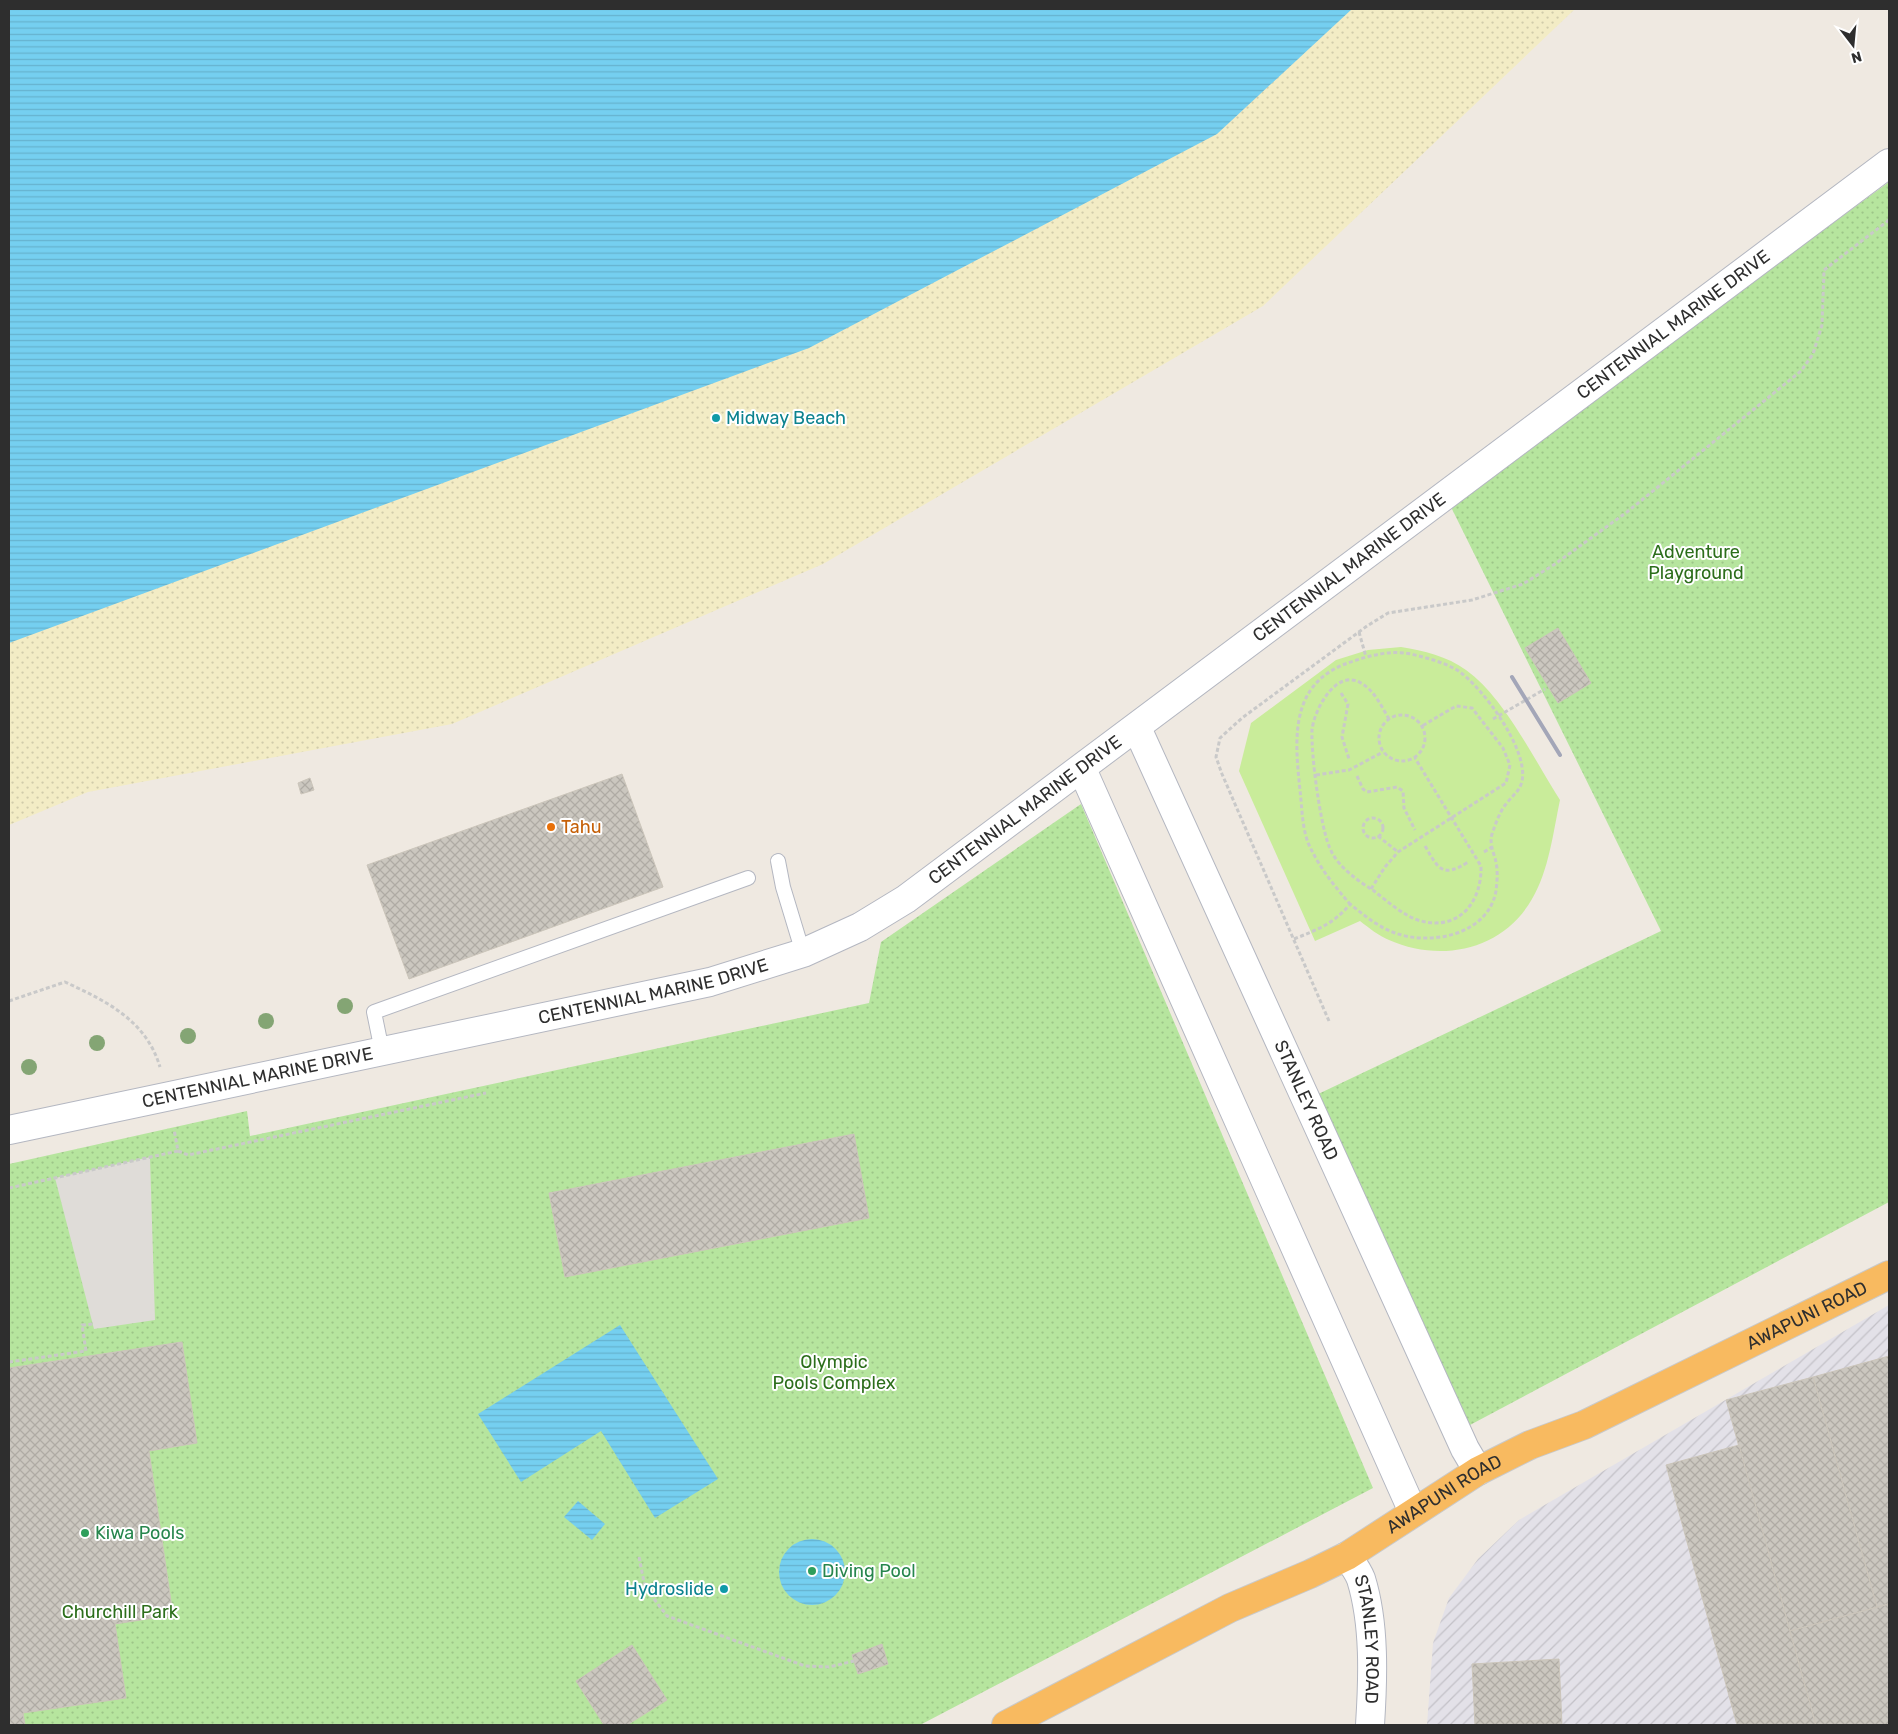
<svg xmlns="http://www.w3.org/2000/svg" width="1898" height="1734" viewBox="0 0 1898 1734" font-family="Rubik,sans-serif">
  <style>
    .industrial { fill: url(#industrial-furrows) }
    .sand { fill: url(#sand-dots) }
    .park { fill: url(#park-dots) }
    .pitch { fill: #c9ec9a }
    .plaza { fill: #dfdcd8 }
    .water { fill: url(#water-rules) }
    .building { fill: url(#building-cross-hatch); stroke: #cbc5ba }
    .lines { fill: none; stroke-linecap: round; stroke-linejoin: round }
    .service-casing { stroke: #b4b7c1; stroke-width: 16 }
    .minor-casing { stroke: #b4b7c1; stroke-width: 30 }
    .tertiary-casing { stroke: #b4b7c1; stroke-width: 30 }
    .trunk-casing { stroke: #c9c9c9; stroke-width: 30 }
    .path { stroke: #c9c9c9; stroke-width: 3; stroke-dasharray: 4 2.5; stroke-linecap: butt }
    .service { stroke: #fff; stroke-width: 14 }
    .minor { stroke: #fff; stroke-width: 28 }
    .tertiary { stroke: #fff; stroke-width: 28 }
    .trunk { stroke: #f8ba60; stroke-width: 28 }
    .rail { stroke: #a3a6b8; stroke-width: 4 }
    .tree { fill: #84a574 }
    .culture-dot { fill: #0f9aa8; stroke: #fff; stroke-width: 2 }
    .food-dot { fill: #e8710a; stroke: #fff; stroke-width: 2 }
    .leisure-dot { fill: #2e9e5b; stroke: #fff; stroke-width: 2 }
    .labels { text-anchor: middle; stroke-width: 4; stroke-linejoin: round; paint-order: stroke }
    .street-label { font-size: 18px; fill: #2e2e2e; stroke: #fff }
    .culture-label { font-size: 18px; fill: #0d838f; stroke: #fff; text-anchor: start }
    .park-label { font-size: 18px; fill: #2c6e1b; stroke: #fff }
    .food-label { font-size: 18px; fill: #c56008; stroke: #fff; text-anchor: start }
    .leisure-label { font-size: 18px; fill: #27864d; stroke: #fff; text-anchor: start }
  </style>
  <defs>
    <pattern id="industrial-furrows" width="10" height="10" patternUnits="userSpaceOnUse" patternTransform="scale(1.25)"><rect width="10" height="10" fill="#e3e1e8"/><path d="M-1 1l2-2M0 10L10 0M9 11l2-2" fill="none" stroke="#c3c1c7"/></pattern>
    <pattern id="sand-dots" width="8" height="8" patternUnits="userSpaceOnUse" patternTransform="scale(1.25)"><rect width="8" height="8" fill="#f3ecc5"/><path d="M2 2h.1M6 6h.1" fill="none" stroke="#d1cbaa" stroke-width="1.8" stroke-linecap="round"/></pattern>
    <pattern id="park-dots" width="8" height="8" patternUnits="userSpaceOnUse" patternTransform="scale(1.25)"><rect width="8" height="8" fill="#b6e59e"/><path d="M2 2h.1M6 6h.1" fill="none" stroke="#9dc588" stroke-width="1.8" stroke-linecap="round"/></pattern>
    <pattern id="water-rules" width="6" height="5" patternUnits="userSpaceOnUse" patternTransform="scale(1.25)"><rect width="6" height="5" fill="#75cff0"/><path d="M0 2.5h6" fill="none" stroke="#66b2ce"/></pattern>
    <pattern id="building-cross-hatch" width="8" height="8" patternUnits="userSpaceOnUse" patternTransform="scale(1.25)"><rect width="8" height="8" fill="#cbc7bf"/><path d="M0 0l8 8M0 8l8-8" fill="none" stroke="#afaba4"/></pattern>
  </defs>
  <rect width="100%" height="100%" fill="#efe9e1"/>
  <path class="industrial" d="M1889 1305V1725H1427L1433 1643 1449 1598 1478 1559 1519 1520Z"/>
  <path class="sand" d="M1076 9H1575L1263 306 823 564 452 724 88 792 9 825V505Z"/>
  <g class="park">
    <path d="M1889 182V1202L1470 1425 1314 1096 1661 931 1449 503Z"/>
    <path d="M1081 804 1373 1488 920 1725H9V1164L247 1111 250 1136 869 1003 881 942Z"/>
  </g>
  <path class="pitch" d="M1401 647C1424 651 1447 656 1466 670 1504 697 1535 761 1560 800 1553 833 1549 870 1532 899 1503 950 1441 963 1389 940 1379 936 1369 928 1360 921L1315 941 1239 771 1251 723 1336 660 1368 650Z"/>
  <path class="plaza" d="M150 1157 155 1320 94 1329 55 1178Z"/>
  <g class="water">
    <path d="M9 9H1352L1217 134 809 348 9 643Z"/>
    <path d="M620 1325 718 1479 655 1518 601 1431 521 1482 478 1414Z"/>
    <path d="M578 1501 605 1524 592 1540 564 1517Z"/>
    <circle cx="812" cy="1572" r="33"/>
  </g>
  <g class="building">
    <path d="M1558 628 1591 683 1558 703 1525 648Z"/>
    <path d="M622 774 663 887 409 979 367 865Z"/>
    <path d="M310 778 314 790 301 794 298 783Z"/>
    <path d="M854 1134 869 1218 565 1277 549 1193Z"/>
    <path d="M182 1342 197 1443 149 1451 173 1615 115 1624 126 1698 23 1713 25 1725H9V1368Z"/>
    <path d="M1889 1356V1604L1877 1607 1813 1377Z"/>
    <path d="M1813 1377 1877 1607 1790 1631 1726 1400Z"/>
    <path d="M1739 1445 1790 1631 1816 1725H1737L1666 1465Z"/>
    <path d="M1889 1604V1725H1816L1790 1631Z"/>
    <path d="M882 1644 888 1664 858 1674 852 1655Z"/>
    <path d="M632 1645 667 1700 627 1725H604L576 1681Z"/>
    <path d="M1559 1659 1562 1725H1475L1472 1664Z"/>
  </g>
  <g class="lines">
    <defs>
      <g id="service">
        <path d="M778 861 783 887 803 953"/>
        <path d="M382 1051 374 1012 748 878"/>
      </g>
      <g id="minor">
        <path id="s1" d="M1137 728 1465 1449 1478 1471"/>
        <path d="M1082 769 1413 1512"/>
        <path id="s2" d="M9 1130 710 982 803 953 860 927 906 899 1889 163"/>
      </g>
      <g id="tertiary">
        <path id="s3" d="M1347 1556C1352 1563 1358 1571 1361 1579 1375 1624 1373 1679 1370 1725"/>
      </g>
      <g id="trunk">
        <path id="s4" d="M1006 1725 1230 1608 1310 1574 1347 1556 1478 1471 1530 1445 1584 1425 1889 1275"/>
      </g>
    </defs>
    <use href="#service" class="service-casing"/>
    <use href="#minor" class="minor-casing"/>
    <use href="#tertiary" class="tertiary-casing"/>
    <use href="#trunk" class="trunk-casing"/>
    <g class="path">
      <path d="M1359 632 1366 657"/>
      <path d="M1341 693 1348 704 1342 737 1349 759"/>
      <circle cx="1402" cy="738" r="23"/>
      <path d="M1389 719C1382 707 1374 690 1361 683 1336 668 1314 710 1312 730 1311 755 1320 823 1329 846 1336 866 1357 880 1374 891 1387 901 1405 917 1421 921 1460 931 1482 901 1481 866L1415 758"/>
      <path d="M1493 719 1545 689"/>
      <path d="M1316 775 1349 770 1383 752"/>
      <path d="M1357 776 1363 789 1367 792 1397 787 1403 791 1404 808 1415 830"/>
      <circle cx="1373" cy="828" r="10"/>
      <path d="M1378 836 1398 852"/>
      <path d="M1425 846C1438 868 1442 879 1468 862"/>
      <path d="M1484 852 1492 847"/>
      <path d="M1371 889 1385 867 1398 852 1506 783 1510 765 1503 748 1472 708 1456 706 1422 726"/>
      <path d="M1294 939C1316 930 1334 924 1350 904 1364 915 1378 927 1395 933 1431 946 1488 935 1496 891 1497 882 1498 871 1496 862 1494 853 1489 844 1492 834 1495 825 1500 811 1506 804 1512 796 1520 791 1522 781 1529 750 1482 686 1457 670 1443 662 1427 658 1411 654 1392 650 1371 655 1354 661 1290 680 1294 735 1300 790 1302 807 1302 831 1310 847 1320 868 1335 887 1350 904"/>
      <path d="M9 1001 65 982C106 1001 146 1020 160 1067"/>
      <path d="M1329 1021 1222 774 1216 757 1220 738 1242 718 1367 626 1388 613 1472 600 1523 584 1555 564 1627 512 1801 371 1813 354 1822 325 1824 270 1889 220"/>
      <path d="M178 1151 188 1155 486 1093"/>
      <path d="M9 1188 178 1151 174 1129"/>
      <path d="M9 1362 86 1351 82 1325 93 1324"/>
      <path d="M639 1557 645 1587 667 1616 805 1666 829 1667 854 1661"/>
    </g>
    <use href="#service" class="service"/>
    <use href="#minor" class="minor"/>
    <use href="#tertiary" class="tertiary"/>
    <use href="#trunk" class="trunk"/>
    <path class="rail" d="M1512 677 1560 755"/>
  </g>
  <g class="tree">
    <circle cx="345" cy="1006" r="8"/>
    <circle cx="266" cy="1021" r="8"/>
    <circle cx="188" cy="1036" r="8"/>
    <circle cx="97" cy="1043" r="8"/>
    <circle cx="29" cy="1067" r="8"/>
  </g>
  <g class="culture-dot">
    <circle cx="716" cy="418" r="5"/>
    <circle cx="724" cy="1589" r="5"/>
  </g>
  <circle class="food-dot" cx="551" cy="827" r="5"/>
  <g class="leisure-dot">
    <circle cx="85" cy="1533" r="5"/>
    <circle cx="812" cy="1571" r="5"/>
  </g>
  <g class="labels">
    <g class="street-label">
      <text dy="6" stroke="none"><textPath href="#s2" startOffset="1889">CENTENNIAL MARINE DRIVE</textPath></text>
      <text dy="6" stroke="none"><textPath href="#s2" startOffset="1484">CENTENNIAL MARINE DRIVE</textPath></text>
      <text dy="6" stroke="none"><textPath href="#s2" startOffset="1079">CENTENNIAL MARINE DRIVE</textPath></text>
      <text dy="6" stroke="none"><textPath href="#s2" startOffset="659">CENTENNIAL MARINE DRIVE</textPath></text>
      <text dy="6" stroke="none"><textPath href="#s2" startOffset="254">CENTENNIAL MARINE DRIVE</textPath></text>
      <text dy="6" stroke="none"><textPath href="#s1" startOffset="409">STANLEY ROAD</textPath></text>
      <text dy="6" stroke="none"><textPath href="#s4" startOffset="901">AWAPUNI ROAD</textPath></text>
      <text dy="6" stroke="none"><textPath href="#s4" startOffset="496">AWAPUNI ROAD</textPath></text>
      <text dy="6" stroke="none"><textPath href="#s3" startOffset="88">STANLEY ROAD</textPath></text>
    </g>
    <g class="culture-label">
      <text x="726" y="424">Midway Beach</text>
      <text x="714" y="1595" text-anchor="end">Hydroslide</text>
    </g>
    <g class="park-label">
      <text x="1696" y="558">Adventure<tspan x="1696" dy="21">Playground</tspan></text>
      <text x="834" y="1368">Olympic<tspan x="834" dy="21">Pools Complex</tspan></text>
      <text x="120" y="1618">Churchill Park</text>
    </g>
    <g class="food-label">
      <text x="561" y="833">Tahu</text>
    </g>
    <g class="leisure-label">
      <text x="95" y="1539">Kiwa Pools</text>
      <text x="822" y="1577">Diving Pool</text>
    </g>
  </g>
  <rect width="1898" height="1734" fill="none" stroke="#2e2e2e" stroke-width="20"/>
  <g transform="translate(1853 45) rotate(164)" stroke="#ffffff" stroke-width="4" paint-order="stroke">
  <path d="M0-4L9 19L0 12L-9 19Z" fill="#2e2e2e"/>
  <text y="-8" font-size="14" font-weight="bold" text-anchor="middle" fill="#2e2e2e">N</text>
  </g>
</svg>
